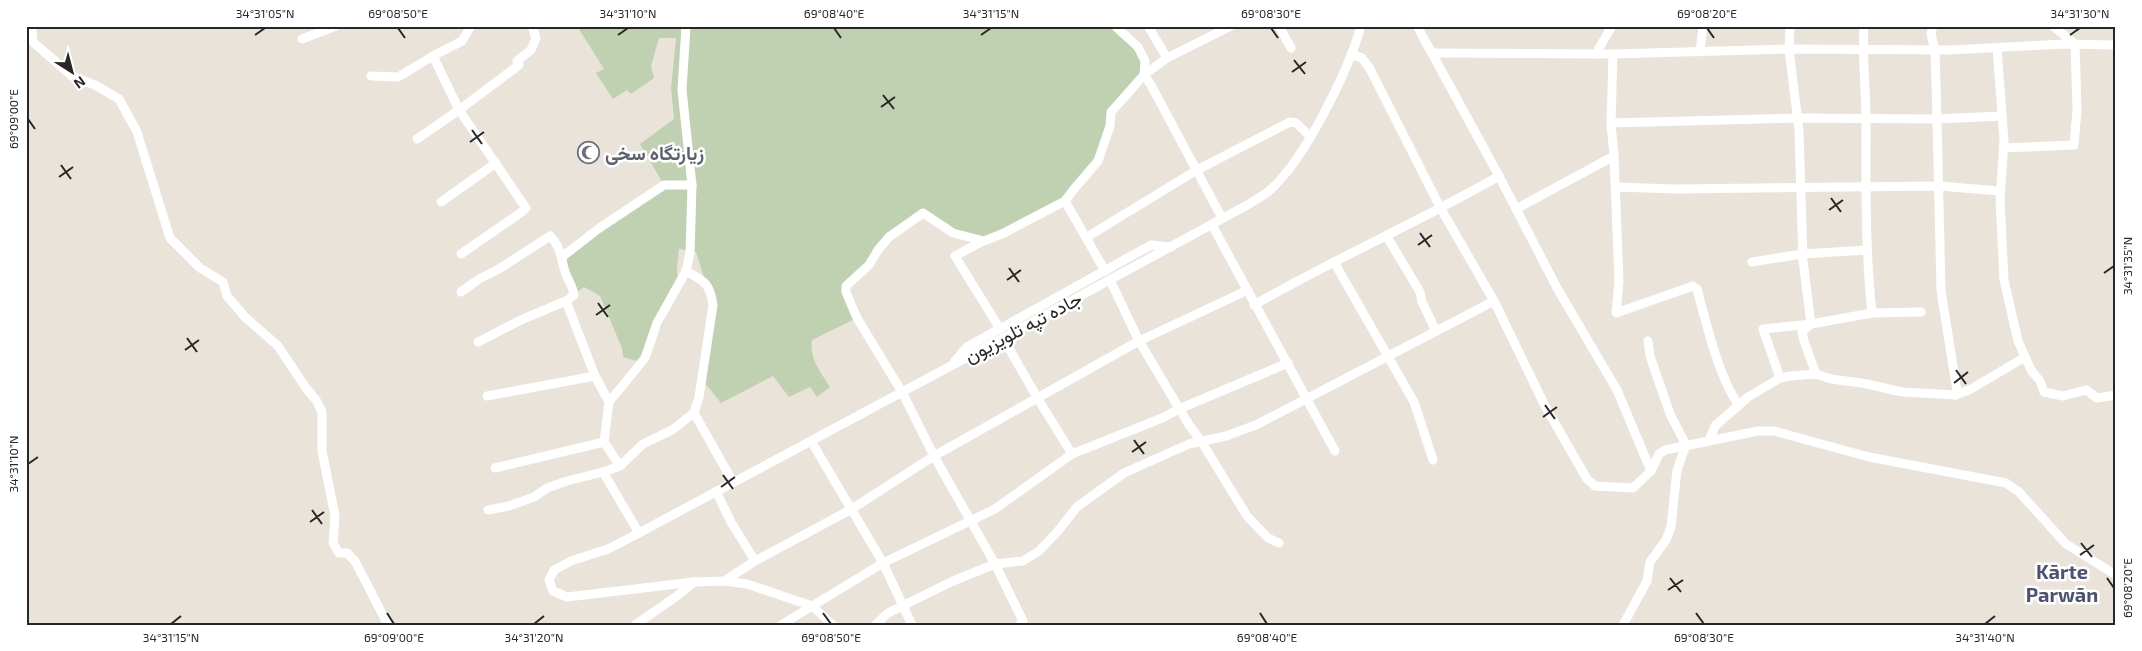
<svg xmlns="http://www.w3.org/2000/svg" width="2142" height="651" viewBox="0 0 2142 651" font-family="'Exo 2',Vazirmatn,sans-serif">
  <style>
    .cemetery { fill: #c0d1b2 }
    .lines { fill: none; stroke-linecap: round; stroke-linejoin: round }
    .minor { stroke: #fff; stroke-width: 9 }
    .ticks { fill: none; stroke: #272727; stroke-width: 2 }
    .labels { text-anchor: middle; stroke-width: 5; stroke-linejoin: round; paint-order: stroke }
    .worship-label { font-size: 19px; font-weight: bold; fill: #5b616d; stroke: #fff; text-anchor: start }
    .street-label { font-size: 19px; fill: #272727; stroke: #fff }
    .neighbourhood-label { font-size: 20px; font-weight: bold; fill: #4c5273; stroke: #fff }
    .neatline { fill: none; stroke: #272727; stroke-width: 2 }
    .ticks-label { font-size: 12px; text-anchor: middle; fill: #272727 }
  </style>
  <rect width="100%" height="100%" fill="#e9e3da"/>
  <path class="cemetery" d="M577 26H1115L1138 47 1144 75 1112 112 1098 161 1065 201 1004 233 974 239 923 213 889 237 846 286 857 318 812 340C809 359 821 372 830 387L817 397 810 387 789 397 773 376 721 403 704 382 715 312 696 252 679 249 677 268 678 290 644 363 623 357 622 348 600 296 584 287 574 295 562 257 664 185 640 144 674 119 671 88 676 38H659L651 66 654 78 631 94 627 90 613 99 596 73 604 69Z"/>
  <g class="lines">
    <g class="minor">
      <path d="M29 26 32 29 33 42 72 76 95 85 119 99 137 132 170 238 200 268 223 282 227 296 245 317 278 346 306 388 316 400 322 412V451L335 516 333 543 339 553H347L355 561 388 625"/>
      <path d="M1148 26 1167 58"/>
      <path d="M1279 26 1291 48"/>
      <path d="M1790 26 1789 49 1799 131 1803 261 1811 324 1802 332 1804 341 1816 374"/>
      <path d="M1864 26C1862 58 1866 90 1866 122 1866 186 1865 249 1872 313L1921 312"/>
      <path d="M302 39 336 26"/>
      <path d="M1997 48 2004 141 2000 199 2004 280 2018 341 2031 370 2040 381 2044 392 2063 396 2086 390 2097 398 2116 395"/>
      <path d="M1700 52 1703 26"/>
      <path d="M1433 53 1613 54 1789 49 1951 50 2064 44 2116 45"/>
      <path d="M1351 54 1362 58 1370 69 1441 209 1494 301 1545 406 1587 479 1595 486 1633 488 1651 471 1617 390 1557 288 1499 176 1417 26"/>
      <path d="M1599 54V48L1612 26"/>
      <path d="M1613 54 1611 123 1614 156 1619 281 1616 313 1693 286 1697 289C1706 322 1719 379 1739 405"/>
      <path d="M1144 75 1151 85 1222 218"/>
      <path d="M1144 75 1167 58 1231 26"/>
      <path d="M371 76 398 77 433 56"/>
      <path d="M1611 123 1797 118 1937 119 2002 116"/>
      <path d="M417 139 459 110 433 56 462 41 471 26"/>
      <path d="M2003 148 2074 145 2077 111 2075 44 2053 26"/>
      <path d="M1616 187 1675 189 1939 186 2000 191"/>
      <path d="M1065 201 1105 271"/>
      <path d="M441 202 496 163"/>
      <path d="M1516 209 1614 156"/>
      <path d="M1212 225 1335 451"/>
      <path d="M1386 235 1420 292 1422 302 1436 331"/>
      <path d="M1087 237 1197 170 1290 122 1296 123 1310 136"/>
      <path d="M983 241 955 256 1000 329"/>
      <path d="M461 254 523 211 526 208 459 110 519 65 517 61 531 50 536 38 532 26"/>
      <path d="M562 257 598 229 664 185H692"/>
      <path d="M1334 262 1414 402 1433 460"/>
      <path d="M1752 262 1802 254 1867 250"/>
      <path d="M1110 280 1139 341 1189 425 1201 441 1247 516 1268 538 1279 543"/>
      <path d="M461 292 479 279 499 269 550 236C561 247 561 258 565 272 568 280 573 287 574 295L566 301 595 376 609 402 604 442 620 466"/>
      <path d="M1254 305C1334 259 1419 222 1499 176"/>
      <path d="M1003 338 1038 399 1072 454"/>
      <path d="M478 342 523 319 566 301"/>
      <path d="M955 361 967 347 1151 245 1171 247"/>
      <path d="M1780 378 1763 329 1811 324 1872 313"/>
      <path d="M1956 395 1971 389 2025 357"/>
      <path d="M487 396 595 376"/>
      <path d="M609 402 645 358 657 323 686 271 690 253 692 185 682 90 686 26"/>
      <path d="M694 413 733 482"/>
      <path d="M811 441 883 563 912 625"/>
      <path d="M1709 441 1715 426 1748 397 1780 378 1790 376 1816 374 1831 379 1862 383 1902 392 1956 395 1957 391 1941 291 1937 119 1935 50 1931 34 1933 26"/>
      <path d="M495 468 604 442"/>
      <path d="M1651 471 1659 454 1665 450 1758 431H1774L1869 457 2006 483 2019 492 2066 544 2116 575"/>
      <path d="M603 472 639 533"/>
      <path d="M716 491 731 522 755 561"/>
      <path d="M488 510 509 506 534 497 547 488 567 481 603 472 620 466 643 444 672 430 694 413 699 397 713 305C710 283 704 281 686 271"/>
      <path d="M724 581 755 561 850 510 934 456 1139 341 1248 290"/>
      <path d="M635 625 677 596 694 582"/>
      <path d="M781 625 883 563 995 509 1072 454 1162 418 1179 409 1288 363"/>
      <path d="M833 625 812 606 747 584 724 581 694 582 567 597 553 591 549 580 554 570 571 561 608 549 639 533 1003 338 1249 204C1256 199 1263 196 1269 191 1304 161 1348 72 1361 26"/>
      <path d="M875 625 888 613 953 581 995 564 1023 561 1039 551 1058 531 1077 507 1124 473 1189 444 1226 436 1256 425 1494 301"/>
      <path d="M1019 625 1023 621 995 564 934 456 902 392 857 318 846 292V286L869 265 878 250 889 237 923 213 953 233 984 241 1004 233 1065 201 1074 189 1098 161 1110 126 1111 112 1144 75 1145 61 1138 47 1115 26"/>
      <path d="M1623 625 1647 581 1650 562 1666 540 1671 527 1677 470 1686 445 1670 414 1650 356 1648 341"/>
    </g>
  </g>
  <path class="ticks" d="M398 28 405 38M834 28 841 38M1271 28 1278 38M1707 28 1714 38M255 35 265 28M618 35 628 28M981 35 991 28M2070 35 2080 28M1294 60 1305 74M1292 72 1306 62M883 95 894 109M881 107 895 97M28 119 35 129M472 130 482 144M470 142 484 132M61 165 71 179M59 177 73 167M1831 198 1841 212M1829 210 1843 200M1420 233 1430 247M1418 245 1432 235M1009 268 1019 282M2104 273 2114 266M1007 280 1021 270M598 303 608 317M596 315 610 305M187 338 197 352M185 350 199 340M1956 370 1966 384M1954 383 1968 372M1545 405 1555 419M1543 417 1557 407M1134 440 1144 454M1132 452 1146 442M28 464 38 457M723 475 733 489M721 487 735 477M312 510 322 524M310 522 324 512M2081 543 2092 557M2080 555 2094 545M1670 578 1681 592M2107 578 2114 588M1668 590 1683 580M387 613 394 624M823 613 831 624M1260 613 1267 624M1696 613 1704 624M171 624 181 616M534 624 544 616M1985 624 1995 616"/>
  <defs>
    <symbol id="mosque-ring" viewBox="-11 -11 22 22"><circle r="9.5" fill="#fff" stroke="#6b7280" stroke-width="1.5"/><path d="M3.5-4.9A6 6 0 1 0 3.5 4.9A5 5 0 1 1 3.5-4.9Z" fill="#6b7280"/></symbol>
  </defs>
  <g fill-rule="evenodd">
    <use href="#mosque-ring" x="576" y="140" width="25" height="25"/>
  </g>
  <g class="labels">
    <g class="worship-label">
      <text x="605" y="160">زیارتگاه سخی</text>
    </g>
    <g class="street-label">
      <text transform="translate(1023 327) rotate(-28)" y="7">جاده تپه تلویزیون</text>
    </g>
    <g class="neighbourhood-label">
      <text x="2062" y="579">Kārte<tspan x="2062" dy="23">Parwān</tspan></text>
    </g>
  </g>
  <rect width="2142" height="651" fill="none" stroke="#ffffff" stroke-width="55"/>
  <g transform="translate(72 72) rotate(144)" stroke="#ffffff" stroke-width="4" paint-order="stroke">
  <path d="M0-4L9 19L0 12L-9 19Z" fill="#272727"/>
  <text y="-8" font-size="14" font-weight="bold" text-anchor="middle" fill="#272727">N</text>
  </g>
  <rect x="28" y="28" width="2086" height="596" class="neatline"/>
  <g class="ticks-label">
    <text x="265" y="18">34°31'05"N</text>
    <text x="398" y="18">69°08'50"E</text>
    <text x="628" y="18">34°31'10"N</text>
    <text x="834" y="18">69°08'40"E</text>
    <text x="991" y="18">34°31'15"N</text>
    <text x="1271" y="18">69°08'30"E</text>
    <text x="1707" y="18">69°08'20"E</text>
    <text x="2080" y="18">34°31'30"N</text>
    <text transform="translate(14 119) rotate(-90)" y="4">69°09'00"E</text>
    <text transform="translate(2128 266) rotate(-90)" y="4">34°31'35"N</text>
    <text transform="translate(14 464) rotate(-90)" y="4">34°31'10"N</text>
    <text transform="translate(2128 588) rotate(-90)" y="4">69°08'20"E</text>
    <text x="171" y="642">34°31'15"N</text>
    <text x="394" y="642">69°09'00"E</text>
    <text x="534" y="642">34°31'20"N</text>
    <text x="831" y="642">69°08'50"E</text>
    <text x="1267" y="642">69°08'40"E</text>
    <text x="1704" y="642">69°08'30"E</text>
    <text x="1985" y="642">34°31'40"N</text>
  </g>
</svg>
